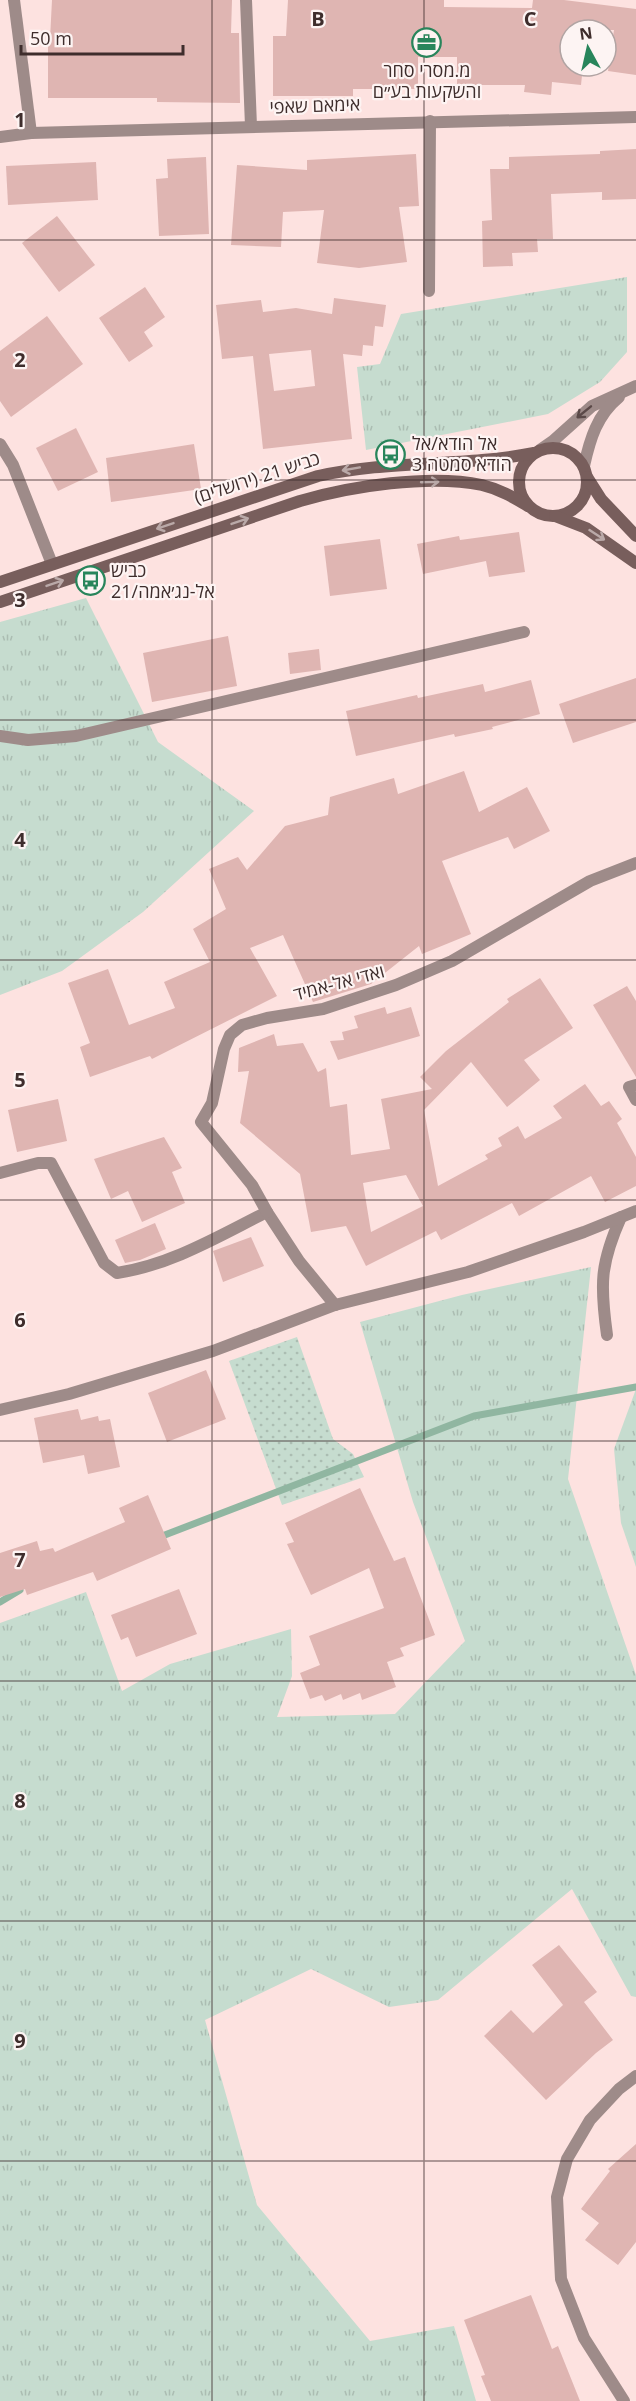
<svg xmlns="http://www.w3.org/2000/svg" width="636" height="2401" viewBox="0 0 636 2401" font-family="'Open Sans','Noto Sans Hebrew',sans-serif">
  <style>
    .grass { fill: url(#grass-tufts) }
    .park { fill: url(#park-dots) }
    .lines { fill: none; stroke-linecap: round; stroke-linejoin: round }
    .stream { stroke: #90b6a1; stroke-width: 7 }
    .building { fill: #dfb5b2; fill-rule: evenodd }
    .street { stroke: #9e8b89; stroke-width: 12 }
    .secondary { stroke: #785e5c; stroke-width: 12 }
    .oneway { stroke: #5b4948 }
    .oneway2 { stroke: #baa9a8 }
    .grid { fill: none; stroke: #3e2d2c; stroke-width: 1.5; stroke-opacity: 0.55 }
    .labels { text-anchor: middle; stroke-width: 4.5; stroke-linejoin: round; paint-order: stroke }
    .poi-label { font-size: 18px; fill: #3e2d2c; stroke: #fdf4f3; text-anchor: start }
    .street-label { font-size: 18px; fill: #3e2d2c; stroke: #fdf4f3 }
    .grid-label { font-size: 20px; text-anchor: middle; font-weight: bold; fill: #3e2d2c; stroke: #fdf4f3; stroke-width: 4.5; stroke-linejoin: round; paint-order: stroke }
  </style>
  <defs>
    <pattern id="grass-tufts" width="24" height="20" patternUnits="userSpaceOnUse" patternTransform="scale(1.5)"><rect width="24" height="20" fill="#c6dccf"/><path d="M3 7l-1-3M5 7V3M7 7l1-3M15 17l-1-3M17 17v-4M19 17l1-3" fill="none" stroke="#abbdb2"/></pattern>
    <pattern id="park-dots" width="8" height="8" patternUnits="userSpaceOnUse" patternTransform="scale(1.5)"><rect width="8" height="8" fill="#c6dccf"/><path d="M2 2h.1M6 6h.1" fill="none" stroke="#abbdb2" stroke-width="1.8" stroke-linecap="round"/></pattern>
  </defs>
  <rect width="100%" height="100%" fill="#fde2e0"/>
  <g class="grass">
    <path d="M627 277V352L600 382 548 414 366 450 357 367 380 364 401 314Z"/>
    <path d="M86 598 158 742 254 811 143 912 62 971 0 995V622Z"/>
    <path d="M591 1267 568 1479 636 1675V1997L631 1996 572 1889 438 2000 389 2007 311 1969 205 2020 257 2205 370 2341 454 2326 476 2401H0V1623L86 1592 122 1691 170 1664 291 1629 292 1676 277 1717 395 1714 465 1641 413 1502 360 1322 462 1295Z"/>
    <path d="M636 1389V1567L621 1523 614 1449Z"/>
  </g>
  <path class="park" d="M297 1337 333 1439 353 1454 364 1477 282 1505 229 1361Z"/>
  <g class="lines">
    <g class="stream">
      <path d="M157 1538 474 1416 636 1387"/>
      <path d="M0 1602 20 1590"/>
    </g>
  </g>
  <g class="building">
    <path d="M52 0H232L231 33H239L240 103 157 102V98H48V39H50Z"/>
    <path d="M288 0H444V7L532 8 533 0H564L636 9V75L608 71 614 30H570V66H583L581 85 552 82 551 95 524 92 525 85H457V57H418V89H353V96H273V36H286Z"/>
    <path d="M636 149V199L602 200V192L551 194 553 239H537L538 252 512 253 513 266 483 267 482 221 492 220 490 169H509V157L600 154V151Z"/>
    <path d="M416 154 419 206 399 207 407 262 359 268 317 263 324 210 283 212 281 247 231 245 237 165 307 170V160Z"/>
    <path d="M206 157 209 234 159 236 156 179 168 178 167 159Z"/>
    <path d="M96 162 98 200 8 205 6 166Z"/>
    <path d="M57 216 95 265 59 292 22 243Z"/>
    <path d="M145 287 165 317 144 332 153 346 129 362 99 318Z"/>
    <path d="M334 298 386 305 383 327 375 326 373 346 363 345 362 356 343 354 352 439 263 449 253 356 222 359 216 305 261 300 263 312 296 308 332 314ZM311 350 315 386 274 391 269 354Z"/>
    <path d="M47 316 83 364 11 417 0 401V351Z"/>
    <path d="M76 428 98 472 58 491 36 448Z"/>
    <path d="M194 444 201 489 111 502 106 458Z"/>
    <path d="M519 532 525 572 489 577 486 561 423 574 417 544 459 536 460 540Z"/>
    <path d="M380 539 387 589 330 596 324 546Z"/>
    <path d="M228 636 237 686 152 702 143 653Z"/>
    <path d="M319 649 321 670 290 674 288 653Z"/>
    <path d="M636 678V722L573 743 559 704Z"/>
    <path d="M531 680 540 714 492 727 493 729 455 737 454 734 356 756 346 711 417 695 418 698 483 684 485 692Z"/>
    <path d="M464 771 479 812 527 787 550 831 514 849 508 837 442 861 471 934 422 954 419 946 371 984 313 1002 283 935 250 948 277 996 152 1059 150 1056 90 1077 80 1047 90 1043 68 983 108 969 129 1025 175 1008 164 982 210 962 193 929 226 909 209 869 238 857 247 870 285 826 328 815 330 797 394 778 398 794Z"/>
    <path d="M540 978 573 1028 524 1060 540 1080 507 1107 471 1062 424 1110 438 1186 488 1159 485 1155 502 1146 498 1138 518 1126 525 1139 562 1118 553 1106 585 1084 601 1106 609 1101 622 1119 617 1123 636 1157V1186L605 1202 591 1176 519 1216 512 1203 441 1240 436 1231 366 1266 346 1226 311 1232 300 1174 240 1123 249 1071 238 1072 239 1048 274 1034 277 1046 303 1043 318 1072 326 1068 330 1107 347 1104 351 1155 390 1149 381 1099 432 1089 420 1077 446 1051 509 1002 507 999ZM406 1175 423 1206 371 1232 363 1183Z"/>
    <path d="M627 986 636 1001V1077L593 1005Z"/>
    <path d="M385 1007 387 1014 411 1007 420 1036 338 1060 330 1041 344 1040 342 1032 358 1028 354 1016Z"/>
    <path d="M58 1099 67 1141 17 1152 8 1110Z"/>
    <path d="M164 1137 182 1168 172 1172 185 1203 142 1222 128 1191 111 1199 94 1159Z"/>
    <path d="M155 1223 166 1249 140 1260 125 1263 115 1240Z"/>
    <path d="M251 1237 264 1266 223 1282 213 1251Z"/>
    <path d="M206 1370 226 1419 167 1442 148 1393Z"/>
    <path d="M78 1409 81 1420 98 1416 99 1421 110 1419 120 1467 88 1474 84 1455 43 1463 34 1418Z"/>
    <path d="M360 1488 394 1561 405 1557 435 1635 400 1648 404 1656 387 1662 396 1687 362 1700 360 1693 343 1700 341 1694 325 1701 322 1695 310 1699 300 1673 320 1665 309 1636 384 1608 369 1568 311 1595 287 1544 294 1542 285 1523Z"/>
    <path d="M148 1495 171 1549 97 1581 93 1572 27 1595 25 1589 0 1597V1553L37 1541 40 1551 53 1548 55 1552 125 1522 119 1508Z"/>
    <path d="M179 1589 197 1634 136 1657 128 1637 121 1640 111 1615Z"/>
    <path d="M559 1945 597 1992 584 2002 613 2040 596 2053 546 2100 484 2036 511 2010 533 2033 563 2005 532 1965Z"/>
    <path d="M636 2144V2242L618 2265 585 2240 599 2223 581 2209 610 2171 608 2169Z"/>
    <path d="M531 2295 552 2349 558 2346 580 2401H491L481 2376 485 2375 464 2320Z"/>
  </g>
  <g class="lines">
    <g class="street">
      <path d="M14 0 31 133"/>
      <path d="M246 0 251 126"/>
      <path d="M0 137 31 133 636 117"/>
      <path d="M429 291 430 121"/>
      <path d="M0 444 13 465 52 564"/>
      <path d="M540 450 553 441 592 406 636 386"/>
      <path d="M584 466C590 439 597 415 619 397"/>
      <path d="M0 736 28 740 76 736 524 632"/>
      <path d="M636 1085 629 1087 636 1100"/>
      <path d="M0 1173 38 1163H51L104 1263 117 1273C171 1265 219 1236 267 1212L299 1261 335 1305"/>
      <path d="M267 1212 252 1185 201 1122 212 1103 224 1049 230 1035 242 1025 267 1018 323 1009 396 985 452 961 590 881 636 863"/>
      <path d="M607 1335C600 1285 600 1264 621 1217"/>
      <path d="M0 1410 69 1394 213 1351 335 1305 468 1272 584 1232 636 1211"/>
      <path d="M624 2401 584 2338 561 2279 557 2197 567 2159 590 2120 619 2089 636 2076"/>
    </g>
    <g class="secondary">
      <circle cx="553" cy="482" r="34"/>
      <path d="M587 477 601 499 636 536"/>
      <path d="M555 516 586 528 636 563"/>
      <path d="M0 582 318 476C389 460 462 467 534 453"/>
      <path d="M0 602 300 501C351 486 430 474 482 485 499 489 513 497 528 506"/>
    </g>
  </g>
  <defs><path id="oneway-shaft" d="M-6 0H5M1.5-3L5.5 0L1.5 3" fill="none" stroke-width="1.6" stroke-linecap="round" stroke-linejoin="round" transform="scale(1.5)"/></defs>
  <use class="oneway" href="#oneway-shaft" transform="translate(584 412) rotate(141)"/>
  <g class="oneway2">
    <use href="#oneway-shaft" transform="translate(351 469) rotate(170)"/>
    <use href="#oneway-shaft" transform="translate(430 482) rotate(-2)"/>
    <use href="#oneway-shaft" transform="translate(240 521) rotate(-19)"/>
    <use href="#oneway-shaft" transform="translate(165 526) rotate(161)"/>
    <use href="#oneway-shaft" transform="translate(597 535) rotate(33)"/>
    <use href="#oneway-shaft" transform="translate(55 583) rotate(-19)"/>
  </g>
  <path class="grid" d="M212 0V2401M424 0V2401M0 240H636M0 480H636M0 720H636M0 960H636M0 1200H636M0 1441H636M0 1681H636M0 1921H636M0 2161H636"/>
  <defs>
    <symbol id="office-ring" viewBox="-11 -11 22 22"><circle r="9.5" fill="#fdf4f3" stroke="#28855b" stroke-width="1.5"/><path d="M-6-3h4V-5.5h4V-3h4V5H-6ZM-1-4.5V-3h2v-1.5ZM-6 0V1H6V0Z" fill="#28855b"/></symbol>
    <symbol id="bus-ring" viewBox="-11 -11 22 22"><circle r="9.5" fill="#fdf4f3" stroke="#28855b" stroke-width="1.5"/><path d="M-5-6H5V4H4V6H2V4H-2V6H-4V4H-5ZM-3.5-4V0h7V-4ZM-3.5 1.2v1.5H-2V1.2ZM2 1.2v1.5H3.5V1.2Z" fill="#28855b"/></symbol>
  </defs>
  <g fill-rule="evenodd">
    <use href="#office-ring" x="410" y="26" width="33" height="33"/>
    <use href="#bus-ring" x="374" y="438" width="33" height="33"/>
    <use href="#bus-ring" x="74" y="564" width="33" height="33"/>
  </g>
  <g class="labels">
    <g class="poi-label">
      <text x="427" y="77" text-anchor="middle">מ.מסרי סחר<tspan x="427" dy="21">והשקעות בע״ם</tspan></text>
      <text x="412" y="450">אל הודא/אל<tspan x="412" dy="21">הודא סמטה 3</tspan></text>
      <text x="111" y="577">כביש<tspan x="111" dy="21">21/אל-נג׳אמה</tspan></text>
    </g>
    <g class="street-label">
      <text transform="translate(315 106) rotate(-2)" y="6">אימאם שאפי</text>
      <text transform="translate(257 478) rotate(-18)" y="6">כביש 21 (ירושלים)</text>
      <text transform="translate(339 983) rotate(-15)" y="6">ואדי אל-אמיד</text>
    </g>
  </g>
  <g class="grid-label">
    <text x="318" y="26">B</text>
    <text x="530" y="26">C</text>
    <text x="20" y="127">1</text>
    <text x="20" y="367">2</text>
    <text x="20" y="607">3</text>
    <text x="20" y="847">4</text>
    <text x="20" y="1087">5</text>
    <text x="20" y="1327">6</text>
    <text x="20" y="1567">7</text>
    <text x="20" y="1808">8</text>
    <text x="20" y="2048">9</text>
  </g>
  <g transform="translate(588 48) rotate(352)"><circle r="28" fill="#fdf4f3" stroke="#b1a4a3" stroke-width="1.5"/>
  <path d="M0-4.5L10 22L0 15L-10 22Z" fill="#28855b"/>
  <text y="-9" font-size="16" font-weight="bold" text-anchor="middle" fill="#3e2d2c">N</text>
  </g>
  <path d="M21 45v9h162v-9" fill="none" stroke="#3e2d2c" stroke-width="3"/>
  <text x="30" y="45" font-size="18" fill="#3e2d2c" stroke="#fdf4f3" stroke-width="4.5" paint-order="stroke">50 m</text>
</svg>
